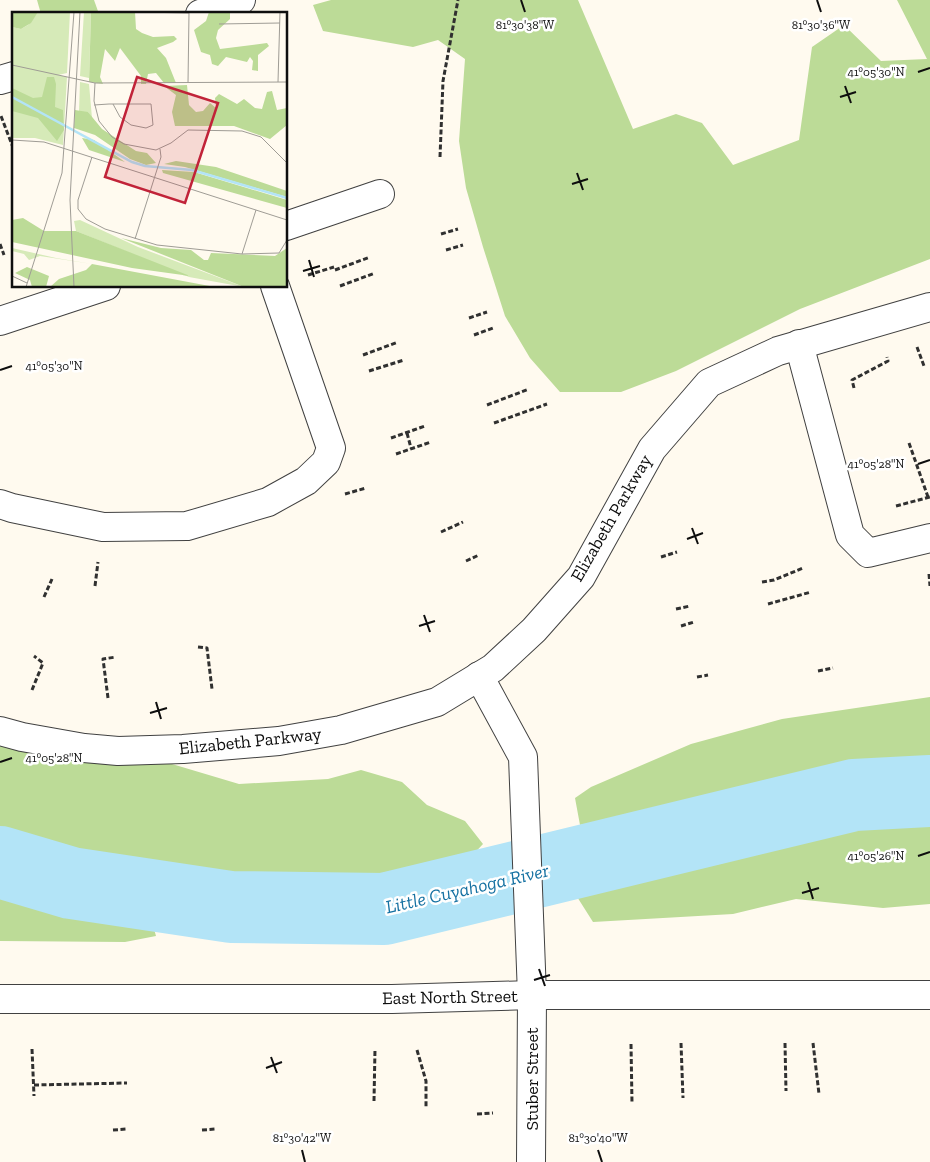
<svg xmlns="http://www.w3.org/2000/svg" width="930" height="1162" viewBox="0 0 930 1162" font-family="'Zilla Slab',serif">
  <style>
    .forest { fill: #bcdb97 }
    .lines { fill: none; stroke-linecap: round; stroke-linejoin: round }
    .river { stroke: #b3e4f7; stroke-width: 72 }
    .minor-casing { stroke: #414141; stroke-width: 30 }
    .path { stroke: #303030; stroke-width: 3; stroke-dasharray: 5 2.5; stroke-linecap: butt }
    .minor { stroke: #fff; stroke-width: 28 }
    .ticks { fill: none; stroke: #0e0e0e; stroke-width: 2 }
    .labels { text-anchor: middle; stroke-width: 5; stroke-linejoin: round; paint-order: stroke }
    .street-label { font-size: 18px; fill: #0e0e0e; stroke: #fff }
    .water-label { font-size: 19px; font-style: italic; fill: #1571a2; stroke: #fff }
    .inset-river { fill: none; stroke: #b3e4f7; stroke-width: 2.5 }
    .inset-road { fill: none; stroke: #9f9c95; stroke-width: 1 }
    .view { fill: #c12339; fill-opacity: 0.15; stroke: #c12339; stroke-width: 2.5 }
    .inset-edge { fill: none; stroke: #0e0e0e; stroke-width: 2.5 }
    .ticks-label { font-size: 12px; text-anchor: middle; fill: #0e0e0e; stroke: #fff; stroke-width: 5; stroke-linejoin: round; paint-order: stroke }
  </style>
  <rect width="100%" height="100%" fill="#fffaef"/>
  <g class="forest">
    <path d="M37 0H94L99 14H41Z"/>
    <path d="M331 0H578L633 129 676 114 702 123 733 165 799 140 812 47 844 25 881 61 927 59 897 0H930V259L800 309 676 371 621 392H560L530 358 505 316 483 247 466 188 459 141 465 59 438 40 413 47 323 31 313 5Z"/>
    <path d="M930 697V780L806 782 662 814 624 817 580 825 575 798 591 787 691 744 782 719Z"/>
    <path d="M0 731 125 750 239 784 328 779 361 770 402 782 427 805 465 821 483 844 467 861 391 891 201 887 120 862 0 844Z"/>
    <path d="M910 805 930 807V904L883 908 796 899 733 914 593 922 574 892 618 876 719 845 834 816Z"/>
    <path d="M0 893 63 909 115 914 137 918 154 929 156 936 125 942 0 941Z"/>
  </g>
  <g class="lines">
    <path class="river" d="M0 862 71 883 231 907 384 909 854 795 930 791"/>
    <defs>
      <g id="minor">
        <path d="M200 14 241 0"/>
        <path d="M0 80 14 76"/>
        <path d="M286 226 380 194"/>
        <path d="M0 321 106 286"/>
        <path d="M799 344 850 535 868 553 930 538"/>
        <path d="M0 504 12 508 103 527 187 526 268 502 306 481 326 462 331 448 275 286"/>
        <path d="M479 676 523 757 532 995 531 1162"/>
        <path d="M0 731 22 737 84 748 118 751 183 749 279 741 341 730 437 702 493 668 534 630 581 577 652 449 709 383 778 351 930 307"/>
        <path d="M0 999H392L532 995H930"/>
      </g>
    </defs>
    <use href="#minor" class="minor-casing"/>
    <g class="path">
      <path d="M1 116 14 150"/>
      <path d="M440 157 443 81 458 0"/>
      <path d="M441 234 458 229"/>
      <path d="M0 244 4 255"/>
      <path d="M446 250 463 245"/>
      <path d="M335 270 370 257"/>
      <path d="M308 275 334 267"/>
      <path d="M340 286 375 273"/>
      <path d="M469 318 487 312"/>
      <path d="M474 335 493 328"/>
      <path d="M917 347 924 366"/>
      <path d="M363 355 398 342"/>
      <path d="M369 371 404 360"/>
      <path d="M854 388 852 380 888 361 887 357"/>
      <path d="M487 405 529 389"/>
      <path d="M494 423 547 404"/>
      <path d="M407 433 411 448"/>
      <path d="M391 438 425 426"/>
      <path d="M909 443 928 497"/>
      <path d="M396 454 431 442"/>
      <path d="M345 494 366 488"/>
      <path d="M896 506 930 497"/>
      <path d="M441 532 463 522"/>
      <path d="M661 557 677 552"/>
      <path d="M466 561 479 555"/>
      <path d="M929 574 930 586"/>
      <path d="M762 582 774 580 803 568"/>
      <path d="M95 586 98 562"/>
      <path d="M44 597 52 579"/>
      <path d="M768 604 811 592"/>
      <path d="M676 609 690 606"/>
      <path d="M681 626 694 622"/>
      <path d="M198 647 207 648 212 689"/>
      <path d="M818 671 833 668"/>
      <path d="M697 677 708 675"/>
      <path d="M32 690 43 663 34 656"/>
      <path d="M108 698 103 659 116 657"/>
      <path d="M681 1043 683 1098"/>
      <path d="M785 1043 786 1091"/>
      <path d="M813 1043 819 1094"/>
      <path d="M631 1044 632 1103"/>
      <path d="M32 1049 34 1096"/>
      <path d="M417 1050 426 1081V1108"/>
      <path d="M34 1085 127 1083"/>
      <path d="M374 1101 375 1049"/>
      <path d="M477 1114 493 1113"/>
      <path d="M113 1130 127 1129"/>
      <path d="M202 1130 216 1129"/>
    </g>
    <use href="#minor" class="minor"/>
  </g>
  <path class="ticks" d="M521 0 525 12M817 0 821 12M918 72 930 68M845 86 851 103M840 97 856 92M577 173 583 190M572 184 588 179M309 260 314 277M303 271 320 266M0 370 12 366M918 464 930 460M692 528 698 544M687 539 703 533M424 615 430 632M419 626 435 621M156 702 161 719M150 713 167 708M0 762 12 758M918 856 930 852M808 882 813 899M802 893 819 888M539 969 545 986M534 980 550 975M271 1057 277 1073M266 1068 282 1062M302 1150 305 1162M598 1150 602 1162"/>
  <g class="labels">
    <g class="street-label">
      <text transform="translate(611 518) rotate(-60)" y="6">Elizabeth Parkway</text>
      <text transform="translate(250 741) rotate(-6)" y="6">Elizabeth Parkway</text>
      <text transform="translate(450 997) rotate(-1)" y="6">East North Street</text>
      <text transform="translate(532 1079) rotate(-90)" y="6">Stuber Street</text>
    </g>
    <g class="water-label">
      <text transform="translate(467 888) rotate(-13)" y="7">Little Cuyahoga River</text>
    </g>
  </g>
  <g transform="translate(12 12)">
    <rect width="275" height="275" fill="#fffaef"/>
    <path d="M26 0H58L55 61 46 63 55 65 51 133 23 126H0V15L9 17 16 13ZM72 0H79L77 66 68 64ZM68 70 77 72 80 106 76 100H67ZM68 208 126 235 232 275 177 265 64 219 62 209ZM0 236 44 246 80 252 28 244 17 248 12 242 0 239Z" fill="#d6eab8"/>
    <path d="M0 0H26L19 11 9 17 0 15ZM79 0H123L124 17 130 21 141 25 162 24 165 27 161 30 145 36 154 46 164 71H152L144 61 136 62 134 72H129V64L108 36 103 49 93 37 88 65 91 72 77 70ZM197 0H218V7L206 18 204 26 208 37 255 31 257 34 246 43V59L240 58 241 49 238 45 235 50 214 45 206 54 200 52 198 43 189 40 182 18 194 9ZM35 65H42L44 72 43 95 51 98 52 118 45 129 26 106 0 99V76L21 86 30 85ZM175 73 177 93 184 100 191 99 198 91 204 96 203 86 207 82 225 92 232 87 243 96 250 97 255 80 260 79 265 98 275 96V113L258 127 222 114H163L160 100 164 83 152 74ZM63 98 76 100 90 117 124 139 135 141 144 151 134 153 118 147 83 123 62 116ZM70 126 82 128 113 150 77 138ZM164 149 204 155 275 179V185L173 155 152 152ZM150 158 182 160 275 188V196L151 161ZM11 206 32 219H64L178 264 120 256 0 230V208ZM109 226 149 236 179 238 192 248H196L199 241 263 244 275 236V275H232ZM80 252 203 275H38L47 267 74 258ZM15 255 37 264 34 275H20L18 268 3 261Z" fill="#bcdb97"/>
    <path class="inset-river" d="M0 85 120 150 133 154 180 158 275 186"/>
    <path class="inset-road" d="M128 0 177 1M207 12 268 11M0 53 83 71 275 70M266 70 268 0M83 71 82 89 87 109 100 125 112 132 144 138 159 131 176 118 230 119 249 125 275 151M176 71 177 0M82 93 97 92H139L141 113 134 116 119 113 108 105 101 92M0 128 32 130 275 208M80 145 66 188V197L74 207 93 217 145 233 230 242 267 241 275 228M123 227 149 145 148 137M230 242 244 198M0 264 15 271M14 275 50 161 62 0M62 275 58 188 68 0"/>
    <path class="view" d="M125 65 206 91 173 191 93 165Z"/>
    <rect width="275" height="275" class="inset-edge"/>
  </g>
  <g class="ticks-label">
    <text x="525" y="29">81°30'38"W</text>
    <text x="821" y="29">81°30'36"W</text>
    <text x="876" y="76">41°05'30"N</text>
    <text x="54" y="370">41°05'30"N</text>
    <text x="876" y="468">41°05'28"N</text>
    <text x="54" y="762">41°05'28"N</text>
    <text x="876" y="860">41°05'26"N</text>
    <text x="302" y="1142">81°30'42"W</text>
    <text x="598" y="1142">81°30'40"W</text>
  </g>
</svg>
